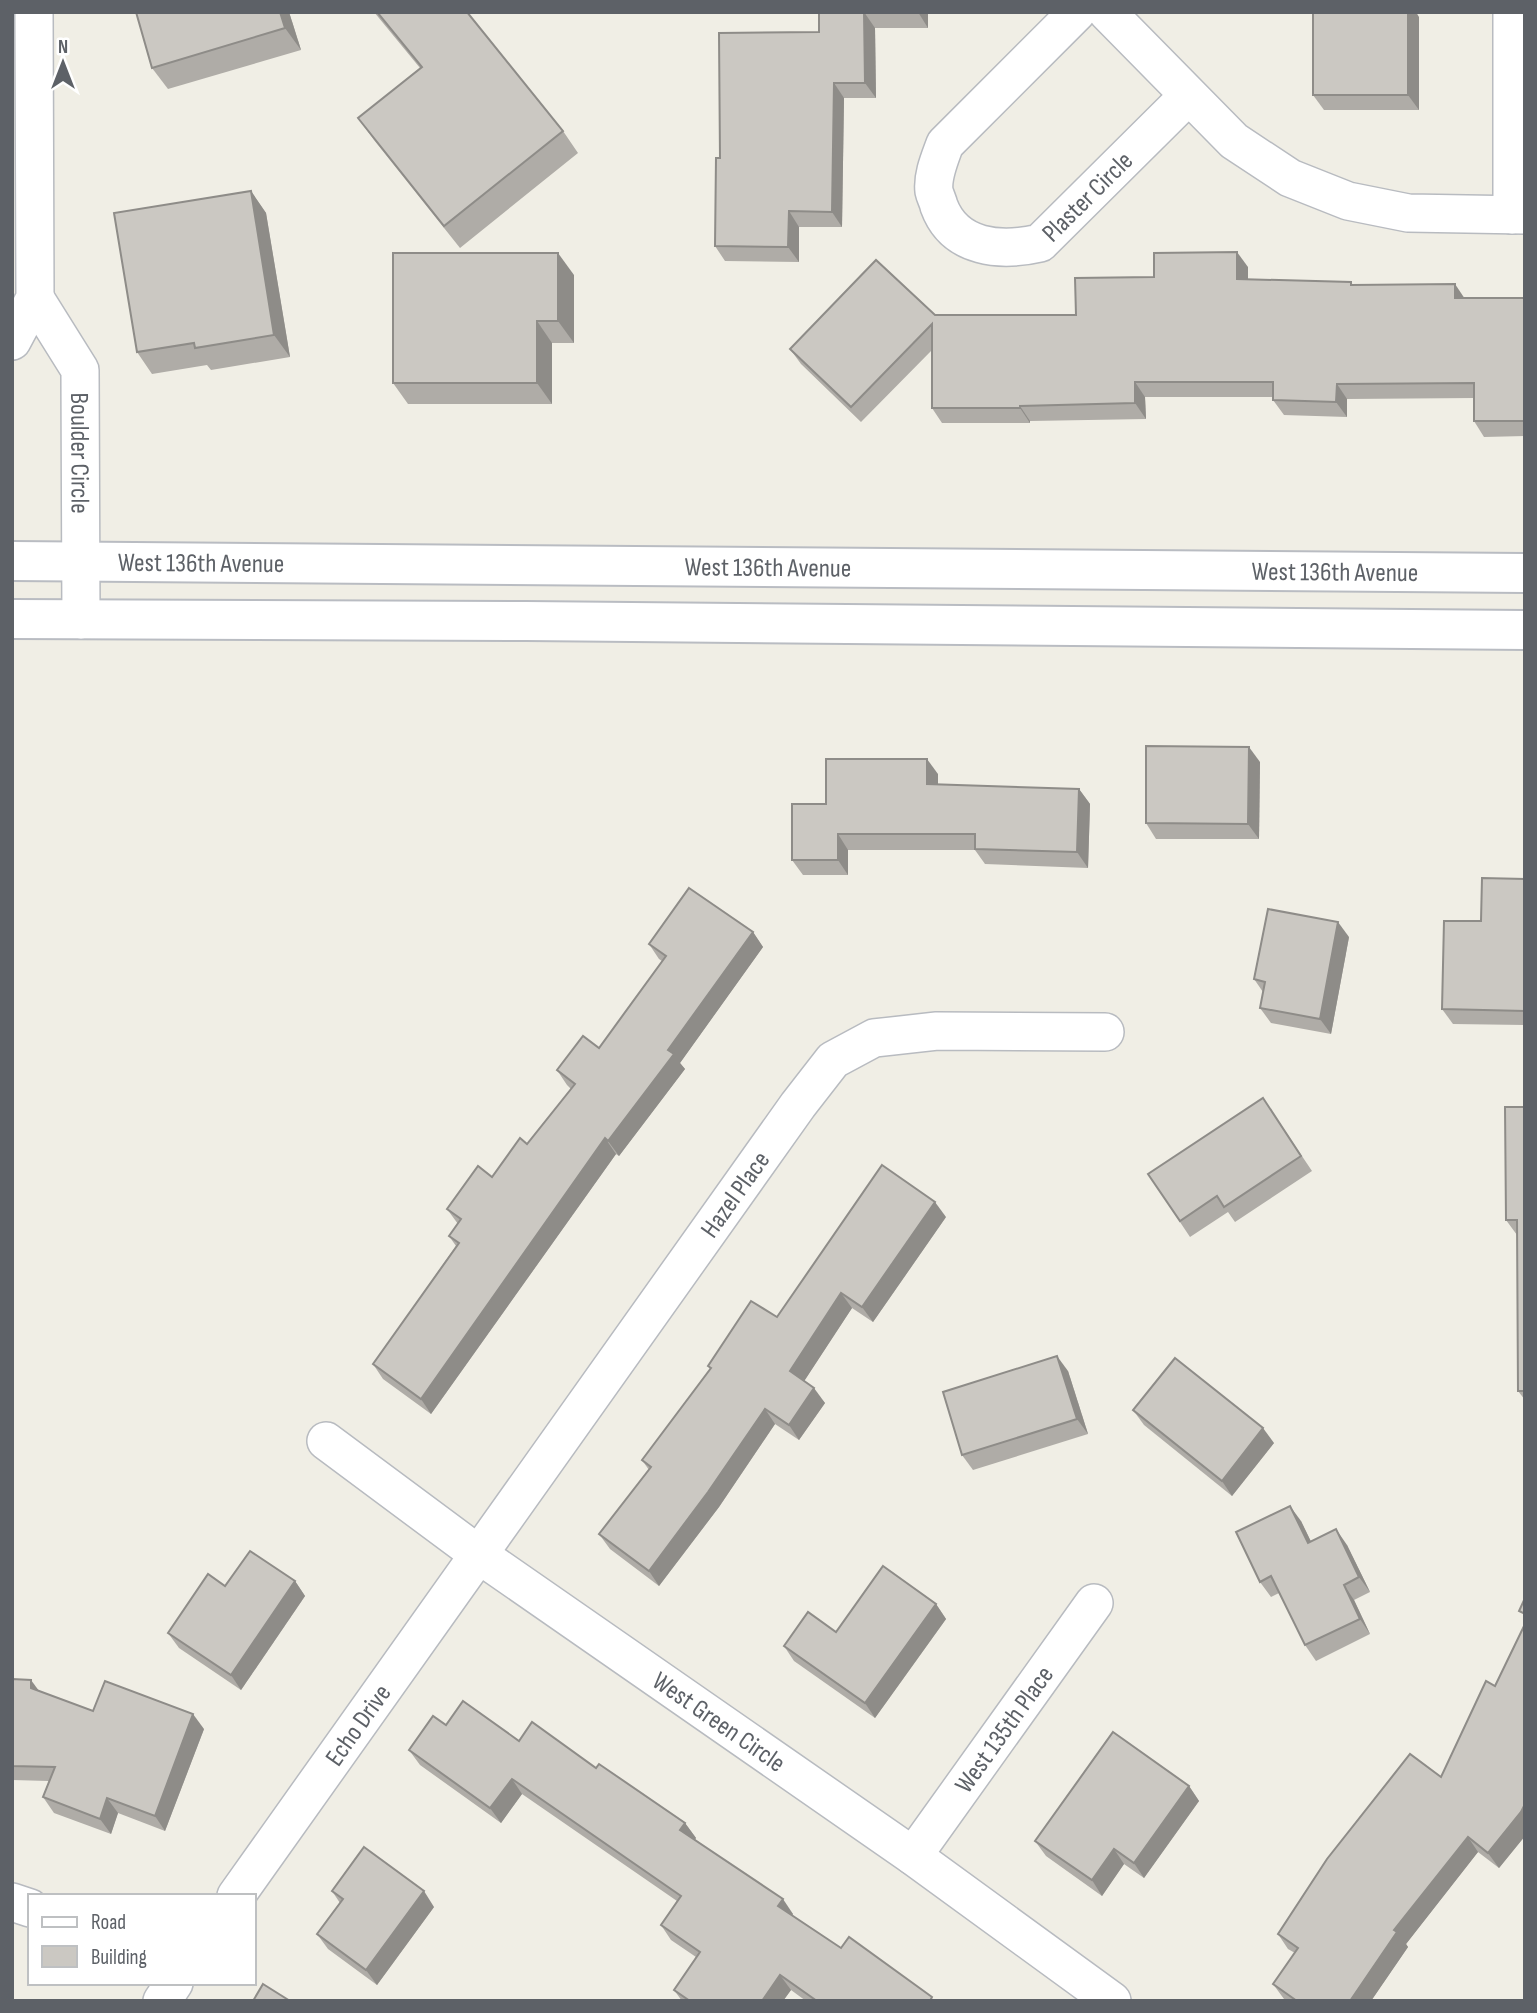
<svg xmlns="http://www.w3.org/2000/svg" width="1537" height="2013" viewBox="0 0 1537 2013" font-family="'Sofia Sans Condensed',sans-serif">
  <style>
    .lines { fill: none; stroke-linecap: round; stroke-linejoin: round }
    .minor-casing { stroke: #b8bbc0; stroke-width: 40 }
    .secondary-casing { stroke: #b9bcc2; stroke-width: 42 }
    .minor { stroke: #fff; stroke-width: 37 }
    .secondary { stroke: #fff; stroke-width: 38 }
    .wall { fill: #afaca7 }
    .shaded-wall { fill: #8e8c88 }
    .building { fill: #cbc8c2; stroke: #8e8c88; stroke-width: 2 }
    .labels { text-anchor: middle; stroke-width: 5; stroke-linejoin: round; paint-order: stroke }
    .street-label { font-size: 26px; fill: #5d6167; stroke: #fff }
  </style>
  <rect width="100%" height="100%" fill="#f0eee5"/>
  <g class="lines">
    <defs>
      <g id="minor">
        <path id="s1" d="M1077 12 945 144C940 158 932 176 934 191 935 196 938 201 939 206 955 249 1001 252 1040 243L1188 96"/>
        <path d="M1107 12 1234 141 1290 178 1348 201 1408 213 1525 215"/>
        <path d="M1512 215V12"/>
        <path id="s2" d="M35 298 80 370 81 620"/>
        <path d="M12 341 35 298 34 12"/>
        <path id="s3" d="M326 1441 478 1554 913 1856 1112 2001"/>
        <path id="s4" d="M913 1856 1094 1603"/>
        <path id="s5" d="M236 1896 798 1105 833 1060 874 1038 937 1031 1105 1032"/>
        <path d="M12 1902 30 1908"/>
        <path d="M162 2001 174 1983"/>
      </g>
      <g id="secondary">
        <path id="s6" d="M12 561 1525 573"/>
        <path d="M12 619 526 621 1525 630"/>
      </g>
    </defs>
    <use href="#minor" class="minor-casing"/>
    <use href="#secondary" class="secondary-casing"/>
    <use href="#minor" class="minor"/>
    <use href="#secondary" class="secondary"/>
  </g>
  <g class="wall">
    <path d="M136 12H289L301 50 168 89 152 68Z"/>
    <path d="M374 12H469L468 13 563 131 578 153 460 248 374 140 358 118 420 68Z"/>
    <path d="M819 12H928V28H875L876 98H844L842 227H799V262L725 261 715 246 720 158 819 32Z"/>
    <path d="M1419 17V110H1324L1313 95Z"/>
    <path d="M251 191 266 213 290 357 211 370 207 365 152 374 137 352Z"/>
    <path d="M1248 267V279L1351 282 1353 285 1464 298H1525V436L1484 437 1474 421V398L1347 399V417L1284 415 1273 400V397H1145L1146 419 1030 421V423H942L932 408V350L861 422 801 364 790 349 935 315H1076L1154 277Z"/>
    <path d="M574 275V343H552V404H408L393 383Z"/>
    <path d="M1260 762 1259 839H1156L1146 823Z"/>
    <path d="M938 774V785L1079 789 1090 804 1088 868 985 864 975 850H848V875H803L792 860 826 804Z"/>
    <path d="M1525 879V1025L1453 1024 1442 1009 1481 921Z"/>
    <path d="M753 932 763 947 680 1063 685 1069 619 1156 616 1154 431 1414 383 1379 373 1364 456 1246 449 1236 458 1224 447 1209 492 1177 527 1144 571 1089 567 1085 557 1070 599 1048 662 961 659 959 649 944Z"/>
    <path d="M1349 937 1331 1034 1271 1023 1260 1008 1263 992 1254 979Z"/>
    <path d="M1263 1098 1312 1171 1235 1222 1228 1212 1190 1237 1148 1174Z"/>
    <path d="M1525 1107V1400L1518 1391 1517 1235 1506 1220Z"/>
    <path d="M946 1217 873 1322 852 1308 804 1381 825 1403 799 1440 775 1424 719 1507 659 1586 610 1549 599 1534 649 1470 642 1460 710 1369 708 1366 777 1317Z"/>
    <path d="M1068 1371 1088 1434 973 1470 962 1455Z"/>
    <path d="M1133 1410 1274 1443 1232 1496 1144 1425Z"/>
    <path d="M1301 1521 1311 1542 1347 1545 1370 1592 1354 1600 1370 1634 1316 1661 1305 1645 1279 1593 1271 1597 1260 1582Z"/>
    <path d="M295 1581 305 1596 241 1690 179 1648 168 1633 225 1586Z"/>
    <path d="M936 1604 946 1619 875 1718 794 1661 784 1646Z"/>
    <path d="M1525 1624V1836L1499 1868 1478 1852 1406 1944 1408 1947 1371 2001H1286L1284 1999 1273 1984 1295 1953 1288 1949 1278 1934 1441 1777 1495 1686Z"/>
    <path d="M12 1679 39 1691 93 1711 204 1729 165 1831 118 1813 111 1834 54 1813 43 1797 49 1781 12 1780Z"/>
    <path d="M446 1725 519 1741 596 1768 685 1823 696 1838 695 1839 793 1914 792 1915 841 1948 935 2001H806L791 1990 783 2001H682L674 1990 696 1957 671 1940 661 1925 677 1901 522 1794 501 1823 420 1765 409 1750Z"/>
    <path d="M1189 1786 1199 1801 1144 1878 1124 1864 1102 1896 1046 1856 1035 1841Z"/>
    <path d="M332 1891 434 1907 377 1985 328 1949 317 1934 340 1903Z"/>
  </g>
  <g class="shaded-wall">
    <path d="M280 12H289L301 50 285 28Z"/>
    <path d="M864 12 875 28 876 98 865 83Z"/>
    <path d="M918 12H928V28Z"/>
    <path d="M1408 12H1416L1419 17V110L1408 95Z"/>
    <path d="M834 83 844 98 842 227 832 212Z"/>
    <path d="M251 191 266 213 290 357 274 335Z"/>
    <path d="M789 211 799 227V262L788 247Z"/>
    <path d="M1237 252 1248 267V294L1237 279Z"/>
    <path d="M558 253 574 275V343L558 321Z"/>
    <path d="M1455 284 1465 299 1455 298Z"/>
    <path d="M537 321 552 343V404L537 383Z"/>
    <path d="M1135 382 1145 397 1146 419 1135 403Z"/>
    <path d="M1337 384 1347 399V417L1336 402Z"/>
    <path d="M1020 406 1030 421V423L1020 408Z"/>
    <path d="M1249 747 1260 762 1259 839 1248 824Z"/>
    <path d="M927 759 938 774V799L927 784Z"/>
    <path d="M1079 789 1090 804 1088 868 1077 852Z"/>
    <path d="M838 834 848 850V875L838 860Z"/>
    <path d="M1338 922 1349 937 1331 1034 1320 1019Z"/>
    <path d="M753 932 763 947 680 1063 685 1069 619 1156 608 1141 668 1050Z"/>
    <path d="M605 1138 616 1154 431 1414 421 1399Z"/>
    <path d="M935 1202 946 1217 873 1322 862 1307Z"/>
    <path d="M841 1293 852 1308 801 1386 790 1371Z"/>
    <path d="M1057 1356 1068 1371 1088 1434 1077 1419Z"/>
    <path d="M814 1388 825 1403 799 1440 789 1425Z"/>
    <path d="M765 1409 775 1424 719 1507 659 1586 649 1571Z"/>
    <path d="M1263 1428 1274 1443 1232 1496 1222 1481Z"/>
    <path d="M1290 1506 1301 1521 1319 1558 1308 1543Z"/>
    <path d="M1336 1529 1347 1545 1370 1592 1359 1577Z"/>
    <path d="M295 1581 305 1596 241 1690 231 1675Z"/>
    <path d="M1344 1585 1354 1600 1370 1634 1360 1619Z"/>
    <path d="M936 1604 946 1619 875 1718 865 1703Z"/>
    <path d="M31 1680 42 1695 31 1688Z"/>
    <path d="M193 1714 204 1729 165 1831 155 1816Z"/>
    <path d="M512 1779 522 1794 501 1823 490 1808Z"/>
    <path d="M1189 1786 1199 1801 1144 1878 1134 1863Z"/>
    <path d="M107 1798 118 1813 111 1834 100 1819Z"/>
    <path d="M1525 1804V1836L1499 1868 1488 1853Z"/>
    <path d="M685 1823 696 1838 691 1845 680 1830Z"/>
    <path d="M1468 1837 1478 1852 1406 1944 1408 1947 1371 2001H1350L1394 1930Z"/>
    <path d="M1114 1849 1124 1864 1102 1896 1092 1880Z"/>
    <path d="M424 1891 434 1907 377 1985 366 1970Z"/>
    <path d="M783 1899 793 1914 788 1921 778 1906Z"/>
    <path d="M780 1975 791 1990 783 2001H762Z"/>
  </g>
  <g class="building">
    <path d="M136 12H280L285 28 152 68Z"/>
    <path d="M377 12H467L563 131 444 226 358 118 422 67Z"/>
    <path d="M819 12H918H864L865 83H834L832 212 789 211 788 247 715 246 716 158H720L719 33 819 32Z"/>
    <rect x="1313" y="12" width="95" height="83"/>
    <path d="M251 191 274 335 195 348 194 343 137 352 114 213Z"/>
    <path d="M1237 252V279L1351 282V285L1455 284V298H1525V421H1474V383L1337 384 1336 402 1273 400V382H1135V403L1020 406V408H932V324L851 407 790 349 876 260 935 315H1076L1075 278 1154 277V253Z"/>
    <path d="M393 253H558V321H537V383H393Z"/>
    <path d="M1146 746 1249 747 1248 824 1146 823Z"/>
    <path d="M826 759H927V784L1079 789 1077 852 975 849V834H838V860H792V804H826Z"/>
    <path d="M1482 878 1525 879V1011L1442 1009 1444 921H1481Z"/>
    <path d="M689 888 753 932 668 1050 674 1054 608 1141 605 1138 421 1399 373 1364 459 1243 449 1236 461 1219 447 1209 478 1166 492 1177 520 1138 527 1144 575 1084 557 1070 583 1036 599 1048 666 956 649 944Z"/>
    <path d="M1268 909 1338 922 1320 1019 1260 1008 1265 982 1254 979Z"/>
    <path d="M1263 1098 1301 1156 1224 1207 1217 1196 1180 1221 1148 1174Z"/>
    <path d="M1505 1107H1525V1391H1518L1517 1220H1506Z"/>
    <path d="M882 1165 935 1202 862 1307 841 1293 790 1371 814 1388 789 1425 765 1409 708 1492 649 1571 599 1534 651 1467 642 1460 711 1368 708 1366 751 1301 777 1317Z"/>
    <path d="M1057 1356 1077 1419 962 1455 943 1392Z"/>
    <path d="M1175 1358 1263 1428 1222 1481 1133 1410Z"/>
    <path d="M1290 1506 1308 1543 1336 1529 1359 1577 1344 1585 1360 1619 1305 1645 1271 1576 1260 1582 1236 1532Z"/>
    <path d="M250 1551 295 1581 231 1675 168 1633 208 1574 225 1586Z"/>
    <path d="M883 1566 936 1604 865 1703 784 1646 808 1612 836 1632Z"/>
    <path d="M1525 1598V1614L1519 1611Z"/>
    <path d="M1525 1624V1804L1521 1812 1488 1853 1468 1837 1394 1930 1397 1932 1350 2001H1297L1273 1984 1298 1948 1278 1934 1327 1859 1410 1754 1441 1777 1486 1681 1495 1686Z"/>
    <path d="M12 1679 31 1680V1688L93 1711 105 1681 193 1714 155 1816 107 1798 100 1819 43 1797 55 1767 12 1766Z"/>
    <path d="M463 1701 519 1741 532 1722 596 1768 599 1764 685 1823 680 1830 783 1899 778 1906 841 1948 849 1937 932 1997 930 2001H817L780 1975 762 2001H690L674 1990 700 1952 661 1925 681 1896 512 1779 490 1808 409 1750 433 1716 446 1725Z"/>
    <path d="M1113 1732 1189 1786 1134 1863 1114 1849 1092 1880 1035 1841Z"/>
    <path d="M364 1847 424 1891 366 1970 317 1934 343 1899 332 1891Z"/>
    <path d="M263 1984 290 2001H253Z"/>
  </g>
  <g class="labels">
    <g class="street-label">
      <text dy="9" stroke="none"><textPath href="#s1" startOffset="436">Plaster Circle</textPath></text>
      <text dy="9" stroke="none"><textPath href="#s2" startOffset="168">Boulder Circle</textPath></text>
      <text dy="9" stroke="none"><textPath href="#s6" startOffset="189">West 136th Avenue</textPath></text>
      <text dy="9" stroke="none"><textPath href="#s6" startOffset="756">West 136th Avenue</textPath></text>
      <text dy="9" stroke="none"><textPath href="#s6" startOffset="1323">West 136th Avenue</textPath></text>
      <text dy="9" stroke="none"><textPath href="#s5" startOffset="861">Hazel Place</textPath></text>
      <text dy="9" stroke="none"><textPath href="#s3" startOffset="483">West Green Circle</textPath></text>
      <text dy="9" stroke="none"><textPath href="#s5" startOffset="210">Echo Drive</textPath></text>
      <text dy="9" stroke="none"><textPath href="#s4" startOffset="156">West 135th Place</textPath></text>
    </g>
  </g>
  <rect width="1537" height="2013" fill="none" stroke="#5d6167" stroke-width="28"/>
  <rect x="28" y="1894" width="228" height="91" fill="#ffffff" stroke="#bec0c2" stroke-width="2"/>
  <rect x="42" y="1917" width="35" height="10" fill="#ffffff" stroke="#bec0c2" stroke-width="2"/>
  <text x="91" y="1929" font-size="21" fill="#5d6167">Road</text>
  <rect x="42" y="1946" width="35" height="21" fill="#cbc8c2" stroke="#bec0c2" stroke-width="2"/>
  <text x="91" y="1964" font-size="21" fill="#5d6167">Building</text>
  <g transform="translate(63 63)" stroke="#ffffff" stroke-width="5" paint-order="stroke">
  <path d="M0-5L12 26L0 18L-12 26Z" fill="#5d6167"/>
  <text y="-10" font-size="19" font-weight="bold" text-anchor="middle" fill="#5d6167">N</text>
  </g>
</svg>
